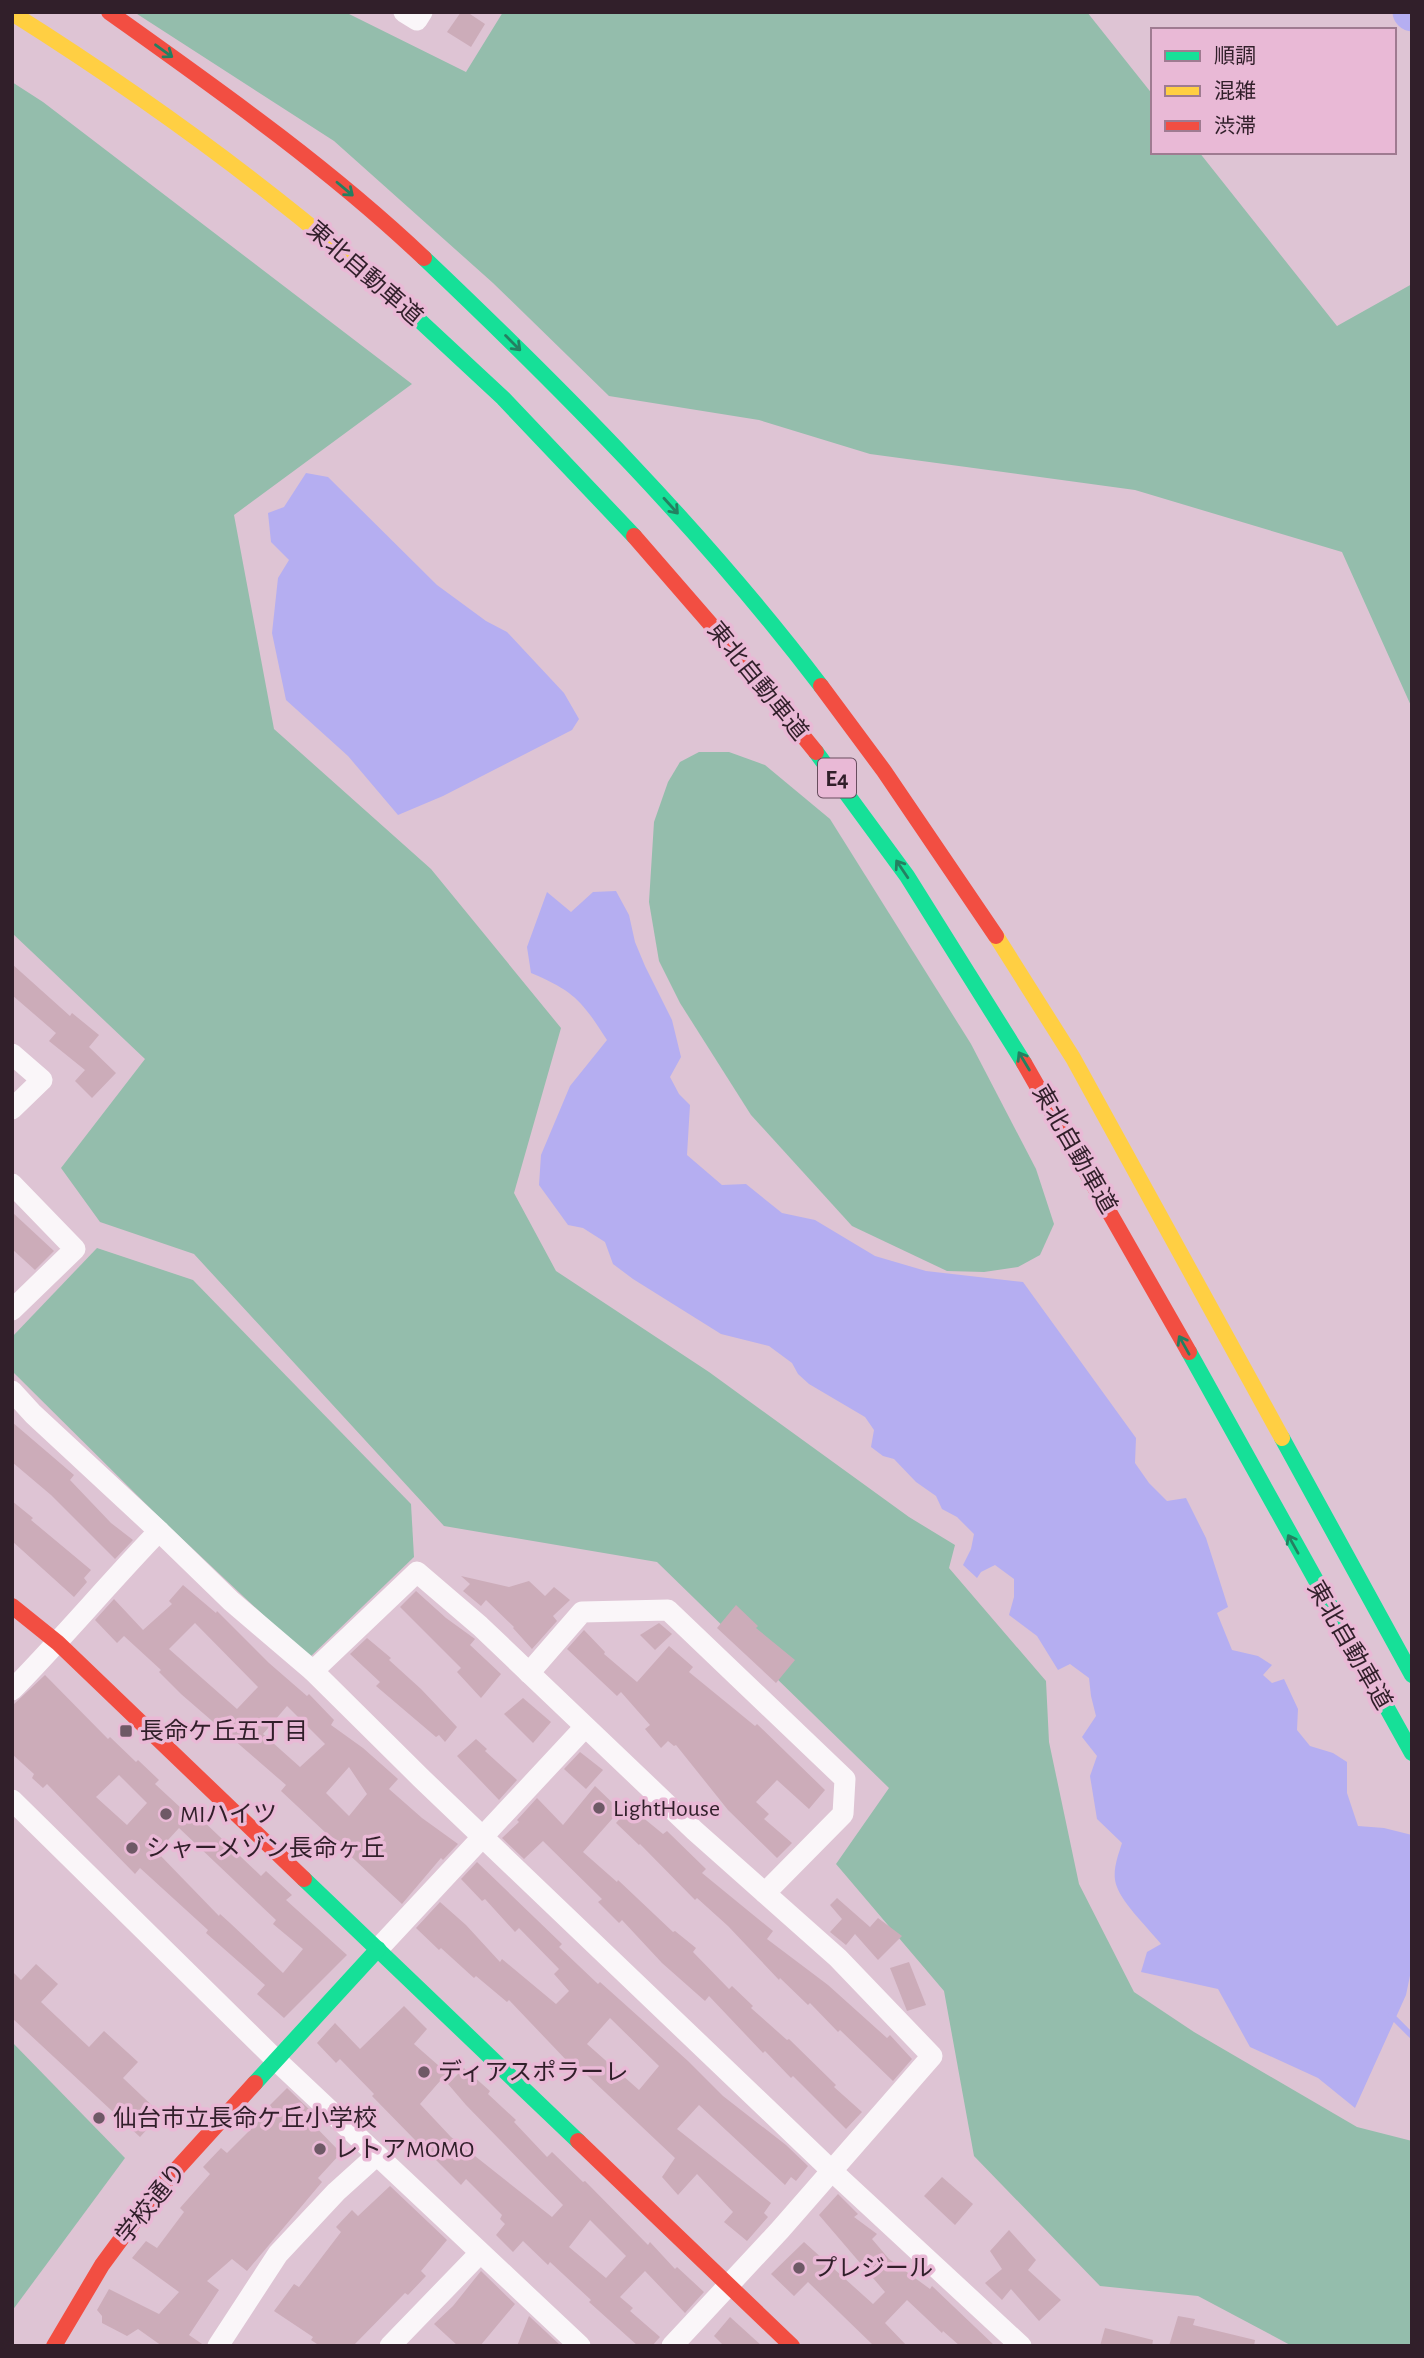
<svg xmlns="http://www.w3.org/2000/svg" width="1424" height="2358" viewBox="0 0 1424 2358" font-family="'Alegreya Sans','Noto Sans JP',sans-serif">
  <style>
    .green { fill: #94bdac }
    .water { fill: #b5aef1 }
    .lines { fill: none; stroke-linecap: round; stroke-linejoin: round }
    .stream { stroke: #b5aef1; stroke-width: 6 }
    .river { stroke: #b5aef1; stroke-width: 37 }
    .building { fill: #ccacb9; fill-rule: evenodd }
    .street { stroke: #faf6f9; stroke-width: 21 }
    .fast { stroke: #16e098; stroke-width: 16 }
    .slow { stroke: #ffcf43; stroke-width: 16 }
    .jam { stroke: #f24e42; stroke-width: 16 }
    .oneway { stroke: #248061 }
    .poi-dot { fill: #6e5966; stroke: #e9b9d6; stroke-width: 2.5 }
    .labels { text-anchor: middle; stroke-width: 7; stroke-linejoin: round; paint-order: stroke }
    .shield { fill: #e9b9d6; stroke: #684d5e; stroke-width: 2 }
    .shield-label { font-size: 23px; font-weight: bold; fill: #311f2a }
    .street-label { font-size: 24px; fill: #311f2a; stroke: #e9b9d6 }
    .poi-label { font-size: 24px; fill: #311f2a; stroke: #e9b9d6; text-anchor: start }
  </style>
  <rect width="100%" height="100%" fill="#dec4d4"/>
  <g class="green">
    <path d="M134 12H345L466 72 503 12H1087L1153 95V152H1199L1337 326 1412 284V708L1342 552 1135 490 870 454 759 420 609 396 493 283 334 141Z"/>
    <path d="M12 82 43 102 412 384 234 515 274 729 431 869 561 1028 514 1193 556 1271 709 1372 909 1517 955 1545 949 1568 1046 1681 1049 1742 1079 1884 1134 1992 1194 2032 1357 2127 1412 2141V2346H1292L1198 2296 1100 2286 974 2156 944 1991 836 1864 889 1788 657 1562 444 1526 194 1254 100 1222 61 1168 145 1059 12 933Z"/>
    <path d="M699 752H729L765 765 830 819 971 1044 1036 1169 1054 1224 1040 1255 1018 1267 984 1272 947 1271 852 1226 751 1115 680 1003 659 961 649 902 654 822 668 782 680 762Z"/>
    <path d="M97 1248 193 1280 411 1504 414 1557 309 1658 160 1518 12 1371V1337Z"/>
    <path d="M12 2042 125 2158 12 2311Z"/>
  </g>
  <g class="water">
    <path d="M306 473 328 477 437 585 486 621 507 632 564 693 579 719 572 730 443 796 398 815 348 756 286 700 272 633 278 578 289 560 271 542 268 513 284 507Z"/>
    <path d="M616 891 629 915 635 942 645 966 672 1020 681 1057 670 1077 679 1094 690 1105 687 1155 722 1185 746 1184 782 1213 815 1220 875 1256 926 1271 1023 1282 1136 1438 1135 1463 1149 1483 1167 1501 1186 1498 1206 1538 1228 1607 1217 1613 1232 1650 1258 1656 1272 1665 1263 1675 1272 1683 1284 1679 1298 1709 1297 1730 1310 1746 1333 1753 1347 1762V1793L1358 1826 1384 1828 1412 1835V1966L1406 1995 1355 2108 1318 2078 1250 2047 1218 1989 1141 1972 1147 1952 1161 1944C1149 1929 1123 1904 1117 1887 1111 1873 1118 1856 1122 1843L1097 1819 1090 1776 1097 1756 1082 1737 1096 1716 1091 1696 1089 1678 1070 1664 1058 1670 1037 1636 1009 1615 1014 1597V1579L995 1565 981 1572 977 1578 963 1565 971 1549 974 1534 957 1517 942 1509 936 1496 916 1482 894 1459 883 1456 871 1447 874 1430 865 1417 809 1384 798 1374 792 1363 769 1346 721 1334 633 1279 613 1264 605 1242 583 1228 568 1225 539 1185 541 1155 570 1086 607 1040C582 1001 574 991 531 973L527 947 547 892 571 912 593 892Z"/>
  </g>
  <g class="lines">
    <path class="stream" d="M1391 2015 1412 2036"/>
    <path class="river" d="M1411 12 1412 13"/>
  </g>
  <g class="building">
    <path d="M461 12H467L485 24 471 47 447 32Z"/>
    <path d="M12 964 70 1016 72 1013 99 1035 89 1047 116 1073 92 1098 75 1081 85 1070 49 1041 56 1033 12 995Z"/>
    <path d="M12 1212 54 1251 35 1270 12 1249Z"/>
    <path d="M12 1422 74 1475 70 1480 111 1523 133 1540 115 1559 51 1495 12 1462Z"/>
    <path d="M12 1501 33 1518 31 1520 91 1570 84 1578 87 1582 74 1597 12 1541Z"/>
    <path d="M461 1576 509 1587 529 1581 545 1596 554 1587 570 1600 553 1616 557 1621 532 1649 513 1628 514 1627 486 1600 481 1606 463 1591 470 1584Z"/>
    <path d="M183 1585 216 1613 217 1611 269 1663 307 1696 309 1694 334 1720 331 1725 363 1748 398 1779 389 1789 422 1818 458 1844 443 1860 441 1858 402 1904 281 1791 286 1785 181 1694 159 1672 161 1670 124 1636 117 1643 95 1620 114 1599 143 1630 172 1604 169 1601ZM195 1623 258 1687 237 1709 169 1649ZM287 1706 325 1744 300 1767 263 1734ZM349 1767 367 1794 349 1816 326 1793Z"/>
    <path d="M416 1591 446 1618 475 1639 470 1645 501 1674 481 1698 457 1672 461 1668 400 1607Z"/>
    <path d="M736 1605 758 1626 756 1628 795 1660 776 1683 717 1628Z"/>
    <path d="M659 1623 672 1634 655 1650 640 1635Z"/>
    <path d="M584 1630 605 1652 604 1654 637 1682 669 1646 693 1667 689 1672 755 1726 757 1724 825 1790 809 1809 777 1780 756 1802 769 1814 764 1819 792 1843 777 1858 728 1810 676 1745 674 1746 668 1741 661 1748 645 1729 650 1725 621 1692 617 1696 567 1649Z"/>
    <path d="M367 1638 391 1658 389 1660 421 1689 457 1727 445 1742 439 1735 436 1737 376 1686 380 1682 350 1654Z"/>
    <path d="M45 1675 108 1739 110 1737 136 1762 138 1760 159 1780 155 1784 195 1821 199 1817 261 1876 266 1871 292 1895 286 1900 347 1955 284 2018 257 1994 265 1985 206 1933 208 1930 140 1868 135 1874 47 1784 43 1788 32 1778 34 1774 12 1754V1706ZM119 1775 147 1803 127 1825 96 1797ZM179 1828 276 1920 273 1924 303 1949 283 1973 230 1923 220 1914 219 1916 157 1852Z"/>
    <path d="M523 1698 551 1722 533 1743 504 1714Z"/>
    <path d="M476 1739 487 1749 485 1751 517 1780 499 1800 457 1756Z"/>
    <path d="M580 1752 603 1770 586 1789 564 1769Z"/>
    <path d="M595 1786 620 1810 583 1852 617 1882 618 1880 673 1932 675 1931 696 1948 693 1952 729 1989 732 1986 753 2006 751 2008 787 2040 789 2039 836 2085 834 2087 862 2112 846 2129 793 2076 791 2078 765 2051 763 2053 709 1996 705 2001 662 1963 622 1920 619 1923 598 1902 602 1899 543 1841 524 1859 502 1838 519 1822 517 1820 537 1798 563 1825Z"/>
    <path d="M630 1807 663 1834 667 1831 706 1869 702 1873 773 1931 767 1939 828 1985 887 2038 890 2035 912 2059 893 2081 840 2030 838 2032 810 2003 808 2005 780 1978 779 1980 728 1926 697 1898 695 1900 640 1844 639 1845 616 1823Z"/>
    <path d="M477 1862 562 1944 559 1947 598 1984 600 1982 688 2061 723 2096 786 2145 808 2166 796 2181 791 2177 785 2185 699 2105 677 2129 771 2203 764 2213 768 2217 747 2241 724 2222 733 2212 697 2174 678 2195 662 2177 675 2158 571 2060 569 2063 509 2000 507 2002 476 1976 474 1978 441 1948 439 1950 416 1928 440 1902 466 1925 500 1962 502 1959 556 2004 569 1991 554 1974 559 1969 519 1928 515 1932 485 1899 482 1901 461 1879ZM610 2018 659 2066 639 2090 587 2044Z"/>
    <path d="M837 1898 870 1927 878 1918 902 1936 878 1960 855 1934 846 1945 830 1932 842 1919 830 1905Z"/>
    <path d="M909 1962 926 2005 907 2011 890 1968Z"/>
    <path d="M36 1964 58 1984 41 2002 89 2047 104 2031 138 2062 123 2078 161 2114 140 2137 12 2018V1971L21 1980Z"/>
    <path d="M404 2006 427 2029 414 2044 447 2073 420 2104 451 2137 552 2217 563 2205 466 2105 448 2084 464 2068 490 2091 488 2094 516 2120 514 2122 547 2157 552 2152 583 2182 585 2181 648 2245 650 2242 675 2269 677 2267 704 2292 685 2313 645 2271 620 2297 633 2308 630 2311 660 2337 652 2346H638L589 2302 591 2300 550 2262 548 2265 523 2241 513 2252 496 2235 505 2224 500 2219 502 2215 466 2179 461 2185 430 2154 428 2156 413 2144 416 2141 372 2096 374 2094 340 2059 336 2063 317 2043 335 2023 360 2049ZM590 2220 626 2256 606 2278 569 2247Z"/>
    <path d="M287 2088 311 2111 306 2117 341 2153 318 2178 322 2182 247 2271 232 2259 207 2281 219 2290 189 2335 205 2346H162L138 2329 127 2336 102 2323V2316L97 2310 109 2289 159 2314 179 2292 132 2258 146 2241 157 2248 184 2212 180 2208 210 2174 203 2167 221 2148 227 2153 272 2108 270 2105Z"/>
    <path d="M942 2177 973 2204 955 2225 924 2196Z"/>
    <path d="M390 2186 447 2240 421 2271 426 2276 408 2295 405 2293 353 2346H320L311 2340 313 2337 274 2311 294 2284 299 2287 341 2232 336 2227 352 2210 358 2216Z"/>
    <path d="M838 2194 858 2214 854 2217 877 2234 872 2239 889 2259 930 2289 932 2286 995 2346H960L943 2331 942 2333 907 2300 885 2323 907 2346H874L808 2282 794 2296 771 2274 804 2242 873 2304 885 2292 819 2215Z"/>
    <path d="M1009 2230 1036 2260 1028 2270 1061 2300 1039 2321 1011 2289 1002 2300 985 2283 1002 2269 990 2251Z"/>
    <path d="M481 2271 515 2304 480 2346H458L434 2324 453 2306Z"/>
    <path d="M529 2316 561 2346H517Z"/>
    <path d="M1178 2316 1195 2319 1193 2325 1255 2340 1254 2346H1169Z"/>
    <path d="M730 2317 762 2346H724L714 2336Z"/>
    <path d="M1105 2328 1153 2340 1152 2346H1100Z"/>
  </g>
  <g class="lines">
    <g class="street">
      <path d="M404 12 417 20 422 12"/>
      <path d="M12 1054 42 1080 12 1109"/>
      <path d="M12 1184 75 1249 12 1310"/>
      <path d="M12 1391 33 1414 159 1531 231 1601 313 1671 421 1778 832 2171 1021 2346"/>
      <path d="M313 1671 417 1572 480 1626 695 1831 838 1958 932 2056 780 2230 672 2346"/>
      <path d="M529 1673 582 1612 668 1610 845 1779 843 1814 765 1893"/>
      <path d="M12 1690C63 1638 109 1583 159 1531"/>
      <path d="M12 1800 276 2060 580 2346"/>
      <path d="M378 1949 585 1727"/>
      <path d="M218 2346 278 2254 336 2192 377 2155"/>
      <path d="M390 2346 480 2253"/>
    </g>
    <g class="fast">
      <path d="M424 258C565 392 703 531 821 686"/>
      <path d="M404 306 503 398 634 536"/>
      <path d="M816 752 907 876 1024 1063"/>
      <path d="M1189 1352 1412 1753"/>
      <path d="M1282 1438 1412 1675"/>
      <path d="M304 1879 578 2141"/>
      <path d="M255 2083 378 1949"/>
    </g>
    <g class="slow">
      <path d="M12 13C150 100 283 197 404 306"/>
      <path d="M996 936 1073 1058 1282 1438"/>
    </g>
    <g class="jam">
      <path d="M109 12C217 89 327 166 424 258"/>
      <path d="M634 536 733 650 816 752"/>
      <path d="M821 686 884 771 996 936"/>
      <path d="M1024 1063 1189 1352"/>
      <path d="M12 1606 58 1643 304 1879"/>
      <path d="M578 2141 792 2346"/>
      <path d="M54 2346 102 2265 155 2193 255 2083"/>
    </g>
  </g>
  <defs><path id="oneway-shaft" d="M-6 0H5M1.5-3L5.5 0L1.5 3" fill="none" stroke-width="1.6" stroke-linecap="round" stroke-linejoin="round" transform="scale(1.75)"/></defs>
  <g class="oneway">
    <use href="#oneway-shaft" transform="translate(164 51) rotate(36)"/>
    <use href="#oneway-shaft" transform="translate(345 189) rotate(40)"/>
    <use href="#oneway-shaft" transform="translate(513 343) rotate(45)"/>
    <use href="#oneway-shaft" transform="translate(671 506) rotate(48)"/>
    <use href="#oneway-shaft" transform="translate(902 869) rotate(-124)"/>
    <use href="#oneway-shaft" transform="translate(1024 1061) rotate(-121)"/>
    <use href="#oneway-shaft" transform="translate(1184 1345) rotate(-119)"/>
    <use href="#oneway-shaft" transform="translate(1293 1544) rotate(-119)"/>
  </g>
  <g class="poi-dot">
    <rect x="119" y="1724" width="14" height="14" rx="3.5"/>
    <circle cx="599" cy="1808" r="7"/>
    <circle cx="166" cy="1814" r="7"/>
    <circle cx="132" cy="1848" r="7"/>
    <circle cx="424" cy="2072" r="7"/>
    <circle cx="99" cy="2118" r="7"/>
    <circle cx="320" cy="2149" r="7"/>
    <circle cx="799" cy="2268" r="7"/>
  </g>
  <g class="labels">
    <rect class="shield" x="818" y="758.5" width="38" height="39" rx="5"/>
    <g class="shield-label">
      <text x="837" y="786">E4</text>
    </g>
    <g class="street-label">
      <text transform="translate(365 273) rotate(41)" y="8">東北自動車道</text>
      <text transform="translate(758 681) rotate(51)" y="8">東北自動車道</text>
      <text transform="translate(1075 1149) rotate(60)" y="8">東北自動車道</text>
      <text transform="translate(1350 1645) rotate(60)" y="8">東北自動車道</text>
      <text transform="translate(151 2203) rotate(-51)" y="8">学校通り</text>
    </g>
    <g class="poi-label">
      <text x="140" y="1739">長命ケ丘五丁目</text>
      <text x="613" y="1816">LightHouse</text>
      <text x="180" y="1822">MIハイツ</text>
      <text x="146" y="1856">シャーメゾン長命ヶ丘</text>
      <text x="438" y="2080">ディアスポラーレ</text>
      <text x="113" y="2126">仙台市立長命ケ丘小学校</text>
      <text x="334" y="2157">レトアMOMO</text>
      <text x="813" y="2276">プレジール</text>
    </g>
  </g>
  <rect width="1424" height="2358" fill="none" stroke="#311f2a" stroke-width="28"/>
  <rect x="1151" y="28" width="245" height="126" fill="#e9b9d6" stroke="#9f7b91" stroke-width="2"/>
  <rect x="1165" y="51" width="35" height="10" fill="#16e098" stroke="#9f7b91" stroke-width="2"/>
  <text x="1214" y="63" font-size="21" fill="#311f2a">順調</text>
  <rect x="1165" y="86" width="35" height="10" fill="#ffcf43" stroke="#9f7b91" stroke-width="2"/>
  <text x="1214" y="98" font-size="21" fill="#311f2a">混雑</text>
  <rect x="1165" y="121" width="35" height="10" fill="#f24e42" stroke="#9f7b91" stroke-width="2"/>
  <text x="1214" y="133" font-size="21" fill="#311f2a">渋滞</text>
</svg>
